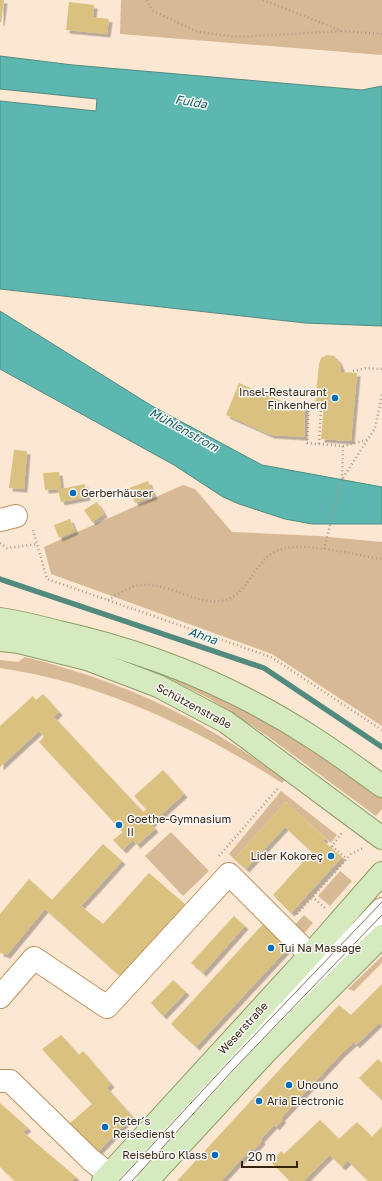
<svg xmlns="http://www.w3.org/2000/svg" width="382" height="1181" viewBox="0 0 382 1181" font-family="'Golos Text',sans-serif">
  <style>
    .green { fill: #d8b996 }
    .water { fill: #5cb7b0; stroke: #518b7f }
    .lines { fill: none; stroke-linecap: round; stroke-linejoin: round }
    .stream { stroke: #518b7f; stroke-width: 5.5 }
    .building { fill: #dac180; filter: url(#shadow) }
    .minor-casing { stroke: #c0915b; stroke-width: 24 }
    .major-casing { stroke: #8c9c65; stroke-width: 24 }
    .path { stroke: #ae9b85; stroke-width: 2.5; stroke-dasharray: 1 3; stroke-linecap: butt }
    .minor { stroke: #fff; stroke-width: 22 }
    .major { stroke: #d6eabf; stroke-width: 22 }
    .tram { stroke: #826f59; stroke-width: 1 }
    .poi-dot { fill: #006cb7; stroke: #f8f8f8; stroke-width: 1.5 }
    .labels { text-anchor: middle; stroke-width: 3; stroke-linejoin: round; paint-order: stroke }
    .poi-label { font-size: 11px; fill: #36240d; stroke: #f8f8f8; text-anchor: start }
    .street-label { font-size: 11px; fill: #36240d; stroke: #f8f8f8 }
    .water-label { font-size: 12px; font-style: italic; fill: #125f5b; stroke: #f8f8f8 }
  </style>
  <defs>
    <filter id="shadow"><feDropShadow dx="3.5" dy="3.5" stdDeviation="0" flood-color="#0004"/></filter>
  </defs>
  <rect width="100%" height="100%" fill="#fce7d2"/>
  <g class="green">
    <path d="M121 0H382V55L120 34Z"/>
    <path d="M183 485 195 489 232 532 319 536 382 542V726L272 654 51 574 44 547Z"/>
    <path d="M25 657C126 682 201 718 285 780L282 783C196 728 102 683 0 668V660L18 662Z"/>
    <path d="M162 669 272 722 382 796V809L376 816 266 735 210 699 160 674Z"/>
    <path d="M281 791 337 835 331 843 286 802 234 859 229 854Z"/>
    <path d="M171 832 209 871 183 896 145 856Z"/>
    <path d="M340 871 352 881 330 906 318 896Z"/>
    <path d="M304 915 313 923 300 938 290 930Z"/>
    <path d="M382 956V963L354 991 348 989Z"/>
  </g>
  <g class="water">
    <path d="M0 56 73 65 362 90 382 86V326L305 323 0 289V101L96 111 97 99 0 89Z"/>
    <path d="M0 311 152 406 262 465 382 487V524H312L285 519 239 504 223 497 174 465 0 369Z"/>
  </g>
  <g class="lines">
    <path class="stream" d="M0 579 264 668 382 747"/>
  </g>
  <g class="building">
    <path d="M0 0H4L1 23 0 22Z"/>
    <path d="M69 2 94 5 93 17 109 19 107 34 66 30Z"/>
    <path d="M327 355 334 356 338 360 341 367V372L357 373 351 441 321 439 324 405 315 404 319 364 321 358Z"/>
    <path d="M239 383 286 403 305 404 304 437 271 435 226 415Z"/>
    <path d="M14 450 27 451 24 489 9 488Z"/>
    <path d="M59 472 61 489 85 484 87 497 61 502 58 489 45 490 43 473Z"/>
    <path d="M148 481 154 496 135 503 129 488Z"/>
    <path d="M97 502 104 514 92 522 84 510Z"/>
    <path d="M70 519 75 531 59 538 54 525Z"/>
    <path d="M43 694 59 712 54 717 143 812 146 809 134 796 163 770 184 794 151 824 155 829 137 845 133 840 123 850 113 840 123 832 39 742 44 737 39 731 0 767V726L33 696 36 700Z"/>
    <path d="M286 802 325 838 323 841 342 857 291 913 273 895 312 852 285 827 246 869 234 859Z"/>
    <path d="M103 844 122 861 81 906 103 924 149 873 186 905 120 976 45 909 7 955 0 953V914L29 879 52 900Z"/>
    <path d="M234 916 245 926 203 973 191 963Z"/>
    <path d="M264 923 289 947 196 1047 171 1024Z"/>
    <path d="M173 980 186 992 163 1016 151 1003Z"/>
    <path d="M382 984V1026L379 1023 356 1045 354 1042 342 1053 281 1118 283 1119 276 1127 274 1125 261 1139 262 1141 254 1150 252 1148 221 1181H177L339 1005 351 1015Z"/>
    <path d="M61 1035 79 1055 83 1051 111 1084 107 1088 132 1116 95 1155 69 1124 92 1104 42 1049Z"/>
    <path d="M378 1059 382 1063V1100L359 1078Z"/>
    <path d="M0 1103 28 1128 23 1132 76 1177 72 1181H15L0 1167Z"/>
    <path d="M320 1120 339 1139 357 1122 372 1137 382 1126V1181H368L348 1161 342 1167 330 1155 304 1181H290L271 1162 281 1151 284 1154Z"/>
  </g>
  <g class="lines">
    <defs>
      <g id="minor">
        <path d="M0 520 16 516"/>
        <path d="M0 997 34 958 107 1007 229 874 310 955"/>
        <path d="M0 1081H10L91 1160 109 1174"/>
        <path d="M126 1181 231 1066 382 909"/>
      </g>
      <g id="major">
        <path d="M0 619C20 622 40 627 59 632 149 652 237 688 315 739 338 754 360 770 382 786"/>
        <path d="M0 640 19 642 87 659 158 686 226 722 382 838"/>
        <path d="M103 1181 310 955 382 873"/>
        <path d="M147 1181 266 1052 382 936"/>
      </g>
    </defs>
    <use href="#minor" class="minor-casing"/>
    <use href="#major" class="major-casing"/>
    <g class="path">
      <path d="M147 0 153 11 198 32 238 37 342 31"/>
      <path d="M263 0 342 31 382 34"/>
      <path d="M353 371 367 368 382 369"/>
      <path d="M309 403 307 443 343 446 367 440"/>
      <path d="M309 406 321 407 319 444"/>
      <path d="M343 478 375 428 382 395"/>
      <path d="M33 530 47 579 271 657 382 730"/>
      <path d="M0 543 7 548 38 544"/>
      <path d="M324 549 342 478 343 446"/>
      <path d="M108 600C115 596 124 590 132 587 162 577 192 605 221 601 247 597 253 564 274 552 296 539 356 555 382 559"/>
      <path d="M332 846 347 859"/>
      <path d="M331 847 342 833"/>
      <path d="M219 856 279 787"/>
      <path d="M309 894 325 908"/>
      <path d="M297 914 351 854 363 848"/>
    </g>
    <use href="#minor" class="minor"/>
    <use href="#major" class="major"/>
    <g class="tram">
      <path d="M119 1181 227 1064 382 902"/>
      <path d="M132 1181 233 1070 382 915"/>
    </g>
  </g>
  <g class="poi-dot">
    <circle cx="335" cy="398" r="4"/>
    <circle cx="73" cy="493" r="4"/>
    <circle cx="119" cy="825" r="4"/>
    <circle cx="331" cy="856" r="4"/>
    <circle cx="271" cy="948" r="4"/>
    <circle cx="289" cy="1085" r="4"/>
    <circle cx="259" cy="1101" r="4"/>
    <circle cx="105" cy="1127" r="4"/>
    <circle cx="215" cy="1155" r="4"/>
  </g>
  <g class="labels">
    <g class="poi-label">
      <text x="327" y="396" text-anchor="end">Insel-Restaurant<tspan x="327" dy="13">Finkenherd</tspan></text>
      <text x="81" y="497">Gerberhäuser</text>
      <text x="127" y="823">Goethe-Gymnasium<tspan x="127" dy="13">II</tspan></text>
      <text x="323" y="860" text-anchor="end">Lider Kokoreç</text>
      <text x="279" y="952">Tui Na Massage</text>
      <text x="297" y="1089">Unouno</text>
      <text x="267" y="1105">Aria Electronic</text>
      <text x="113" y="1125">Peter´s<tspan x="113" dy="13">Reisedienst</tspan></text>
      <text x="207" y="1159" text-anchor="end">Reisebüro Klass</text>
    </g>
    <g class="street-label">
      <text transform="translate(194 706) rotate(28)" y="4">Schützenstraße</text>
      <text transform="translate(243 1028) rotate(-47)" y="4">Weserstraße</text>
    </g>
    <g class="water-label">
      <text transform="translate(191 102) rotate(10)" y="4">Fulda</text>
      <text transform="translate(184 430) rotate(29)" y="4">Mühlenstrom</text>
      <text transform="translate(203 636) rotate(19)" y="4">Ahna</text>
    </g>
  </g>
  <path d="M242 1161v6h55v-6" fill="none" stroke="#36240d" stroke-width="2"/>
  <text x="248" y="1161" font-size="12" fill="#36240d" stroke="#f8f8f8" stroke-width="3" paint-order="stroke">20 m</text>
</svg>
